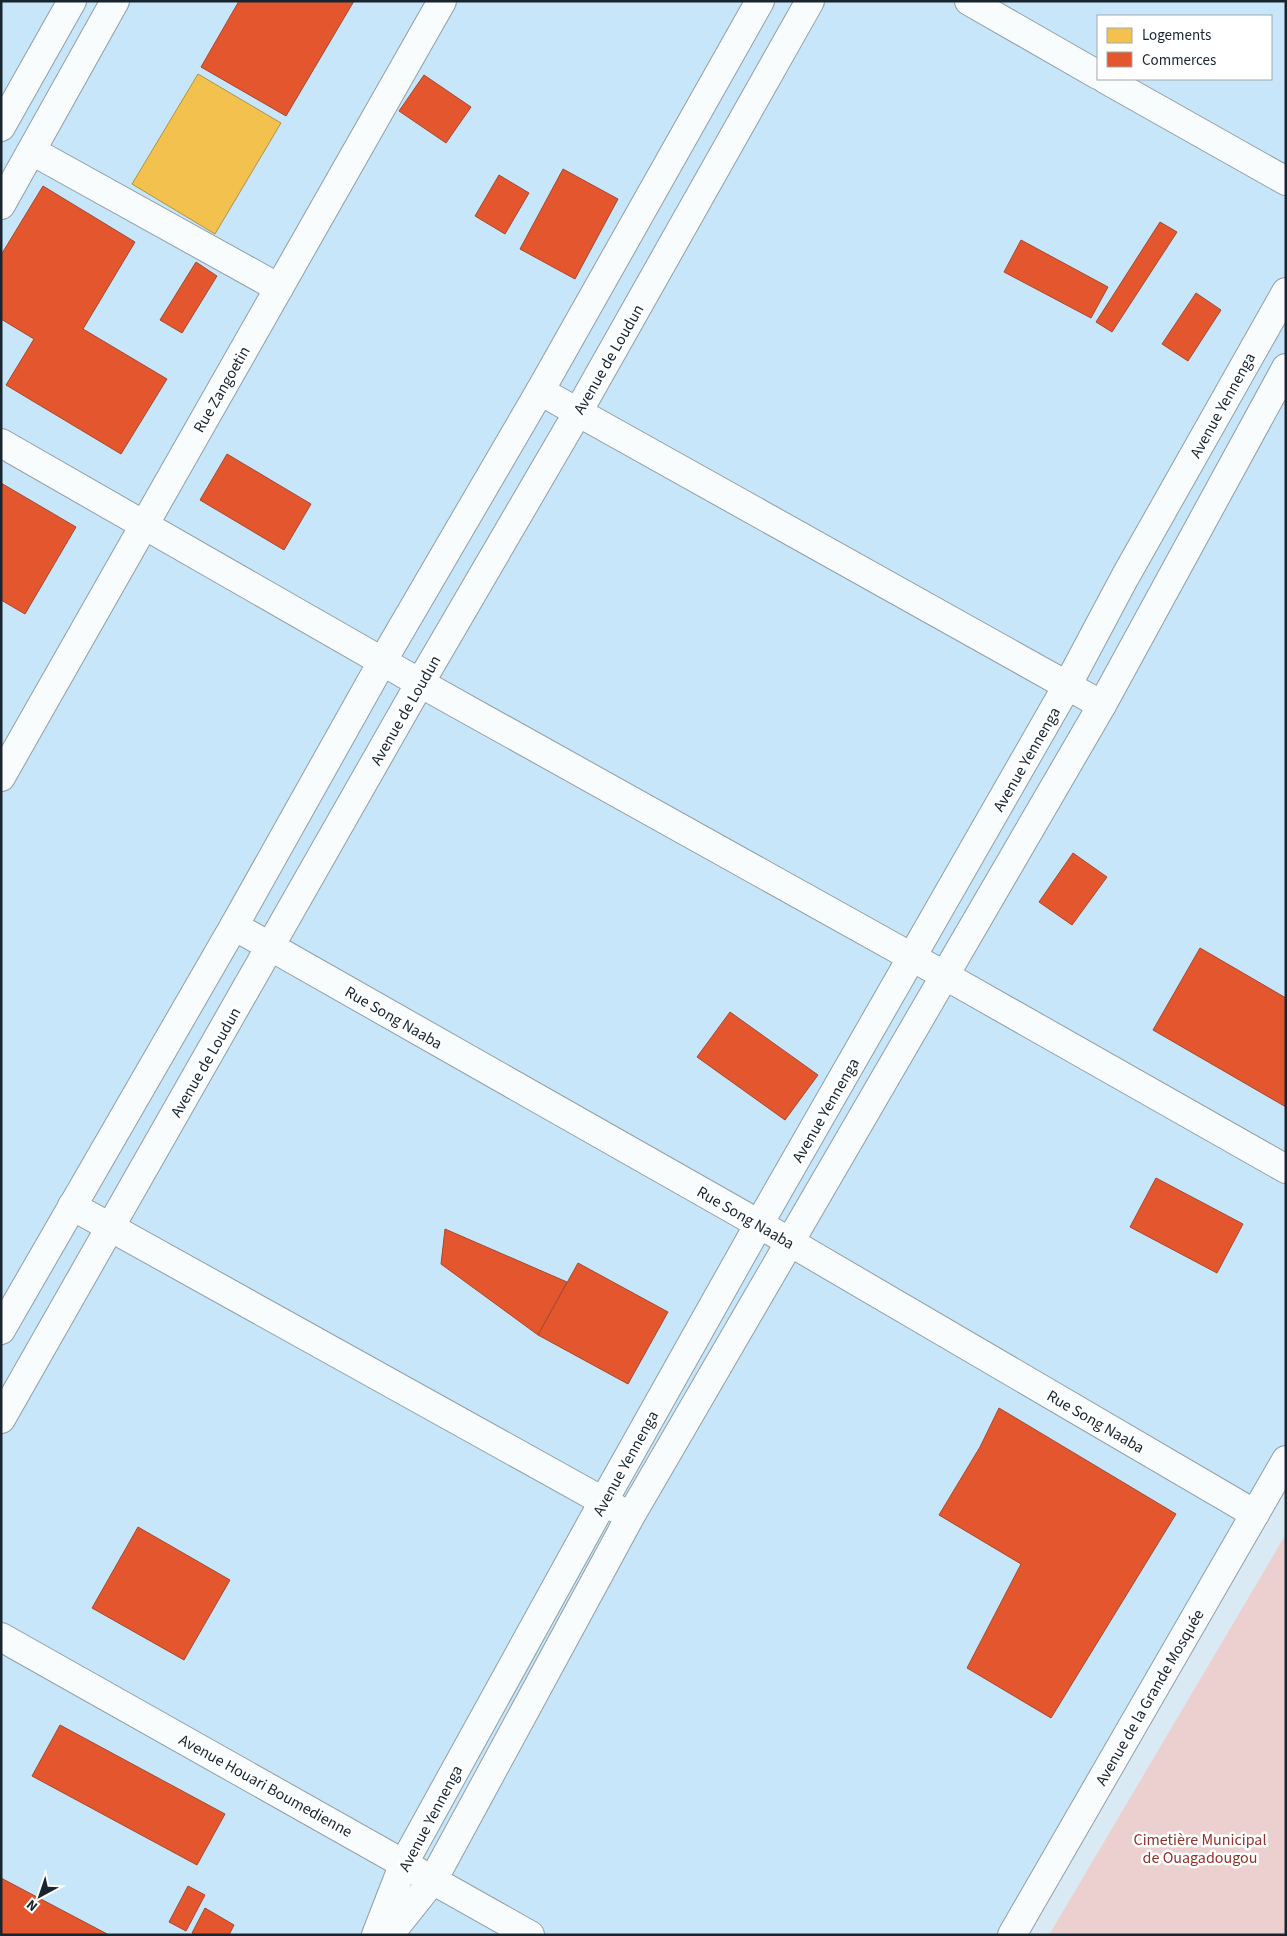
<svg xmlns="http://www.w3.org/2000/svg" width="1287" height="1936" viewBox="0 0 1287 1936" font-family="'Source Sans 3',sans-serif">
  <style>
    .built { fill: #c7e6fa; fill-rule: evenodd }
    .green { fill: #ebd0cf }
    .homes { fill: #f2c14e; stroke: #b19244 }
    .shops { fill: #e4572e; stroke: #a7482e }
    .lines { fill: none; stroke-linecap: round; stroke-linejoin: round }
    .minor-casing { stroke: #919ea6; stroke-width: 30 }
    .secondary-casing { stroke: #919ea6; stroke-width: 30 }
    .primary-casing { stroke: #919ea6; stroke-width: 30 }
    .minor { stroke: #f9fcfd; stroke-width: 28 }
    .secondary { stroke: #f9fcfd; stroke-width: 28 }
    .primary { stroke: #f9fcfd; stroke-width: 28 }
    .labels { text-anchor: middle; stroke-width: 5; stroke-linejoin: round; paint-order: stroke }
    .street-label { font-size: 16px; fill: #18252e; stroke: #fff }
    .park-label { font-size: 16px; fill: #8f342a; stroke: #fff }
  </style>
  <rect width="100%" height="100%" fill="#daeaf4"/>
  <path class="built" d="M1 1H1286V1460L1012 1935H1ZM1098 16H1271V79H1098Z"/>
  <path class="green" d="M1286 1534V1935H1049Z"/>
  <path class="homes" d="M198 74 281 123 215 234 132 184Z"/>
  <g class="shops">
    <path d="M239 1H354L286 116 201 67Z"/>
    <path d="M424 75 471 107 446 143 399 111Z"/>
    <path d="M563 169 618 199 575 279 520 249Z"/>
    <path d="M499 175 529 193 505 234 475 216Z"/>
    <path d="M43 186 135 242 83 329 167 379 121 454 6 385 34 339 1 319V255Z"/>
    <path d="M1160 222 1177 232 1112 332 1096 322Z"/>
    <path d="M1021 240 1108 287 1091 318 1004 272Z"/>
    <path d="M196 262 217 276 182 333 160 320Z"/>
    <path d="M1196 293 1221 310 1188 361 1162 344Z"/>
    <path d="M227 454 311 504 284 550 200 500Z"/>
    <path d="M1 483 76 527 25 614 1 600Z"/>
    <path d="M1073 853 1107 877 1072 925 1039 902Z"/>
    <path d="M1200 948 1286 998V1107L1153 1030Z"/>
    <path d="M730 1012 818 1075 785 1120 697 1057Z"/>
    <path d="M1156 1178 1243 1224 1217 1273 1130 1227Z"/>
    <path d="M445 1229 567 1282 538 1335 441 1264Z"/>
    <path d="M578 1263 668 1312 628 1384 538 1335Z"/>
    <path d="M999 1408 1176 1514 1051 1718 967 1668 1021 1564 939 1515 980 1447Z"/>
    <path d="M138 1527 230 1580 184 1660 92 1608Z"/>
    <path d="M60 1725 225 1814 197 1865 32 1776Z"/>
    <path d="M1 1878 109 1935H1Z"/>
    <path d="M188 1886 205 1895 186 1931 169 1922Z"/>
    <path d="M205 1908 234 1925 229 1935H196L192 1933Z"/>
  </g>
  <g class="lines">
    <defs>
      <g id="minor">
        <path d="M969 1 1098 75"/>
        <path d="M1105 79 1286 181"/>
        <path d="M32 151 279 288"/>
        <path d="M540 391 1102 705"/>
        <path d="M1 443 420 683 944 975 1286 1169"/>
        <path d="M1 777 442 1"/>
        <path d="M234 926 759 1224 1255 1514"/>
        <path d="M72 1206 619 1510"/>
        <path d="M1 1330 234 926 382 662 540 391 760 1"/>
        <path d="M1 1419 420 683 578 412 810 1"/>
        <path d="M376 1935 404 1863 603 1502 759 1224 1067 686 1125 577 1286 292"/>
        <path d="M389 1935 433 1880 630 1517 1102 705 1286 368"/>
        <path d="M1012 1935 1286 1460"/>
      </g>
      <path id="secondary" d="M1 1637 530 1935"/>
      <g id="primary">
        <path d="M1 127 72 1"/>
        <path d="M1 205 115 1"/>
      </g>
    </defs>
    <use href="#minor" class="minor-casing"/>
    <use href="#secondary" class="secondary-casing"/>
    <use href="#primary" class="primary-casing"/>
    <use href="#minor" class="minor"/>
    <use href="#secondary" class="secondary"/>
    <use href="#primary" class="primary"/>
  </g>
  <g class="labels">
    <g class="street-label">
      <text transform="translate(608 359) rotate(-60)" y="6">Avenue de Loudun</text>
      <text transform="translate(221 389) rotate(-60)" y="6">Rue Zangoetin</text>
      <text transform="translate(1222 405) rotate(-61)" y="6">Avenue Yennenga</text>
      <text transform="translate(405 710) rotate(-60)" y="6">Avenue de Loudun</text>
      <text transform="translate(1026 759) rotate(-60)" y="6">Avenue Yennenga</text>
      <text transform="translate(394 1017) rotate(30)" y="6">Rue Song Naaba</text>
      <text transform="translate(205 1062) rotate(-60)" y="6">Avenue de Loudun</text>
      <text transform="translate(825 1110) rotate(-60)" y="6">Avenue Yennenga</text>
      <text transform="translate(746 1217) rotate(30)" y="6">Rue Song Naaba</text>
      <text transform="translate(1096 1421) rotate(30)" y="6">Rue Song Naaba</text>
      <text transform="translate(625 1463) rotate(-61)" y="6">Avenue Yennenga</text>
      <text transform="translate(1149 1697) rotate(-60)" y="6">Avenue de la Grande Mosquée</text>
      <text transform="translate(266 1785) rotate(29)" y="6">Avenue Houari Boumedienne</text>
      <text transform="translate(430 1818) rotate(-62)" y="6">Avenue Yennenga</text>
    </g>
    <g class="park-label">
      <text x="1200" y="1845">Cimetière Municipal<tspan x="1200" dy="18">de Ouagadougou</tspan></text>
    </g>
  </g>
  <rect width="1287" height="1936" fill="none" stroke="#18252e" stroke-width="5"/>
  <rect x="1097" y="15" width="175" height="65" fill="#ffffff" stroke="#a3a8ab"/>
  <rect x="1107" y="28" width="25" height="15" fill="#f2c14e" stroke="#a3a8ab"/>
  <text x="1142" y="40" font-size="15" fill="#18252e">Logements</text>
  <rect x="1107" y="52" width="25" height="15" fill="#e4572e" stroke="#a3a8ab"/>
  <text x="1142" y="65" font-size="15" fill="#18252e">Commerces</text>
  <g transform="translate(40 1896) rotate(220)" stroke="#ffffff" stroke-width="4" paint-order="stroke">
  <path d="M0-4L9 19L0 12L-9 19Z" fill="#18252e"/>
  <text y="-8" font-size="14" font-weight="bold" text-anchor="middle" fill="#18252e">N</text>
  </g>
</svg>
